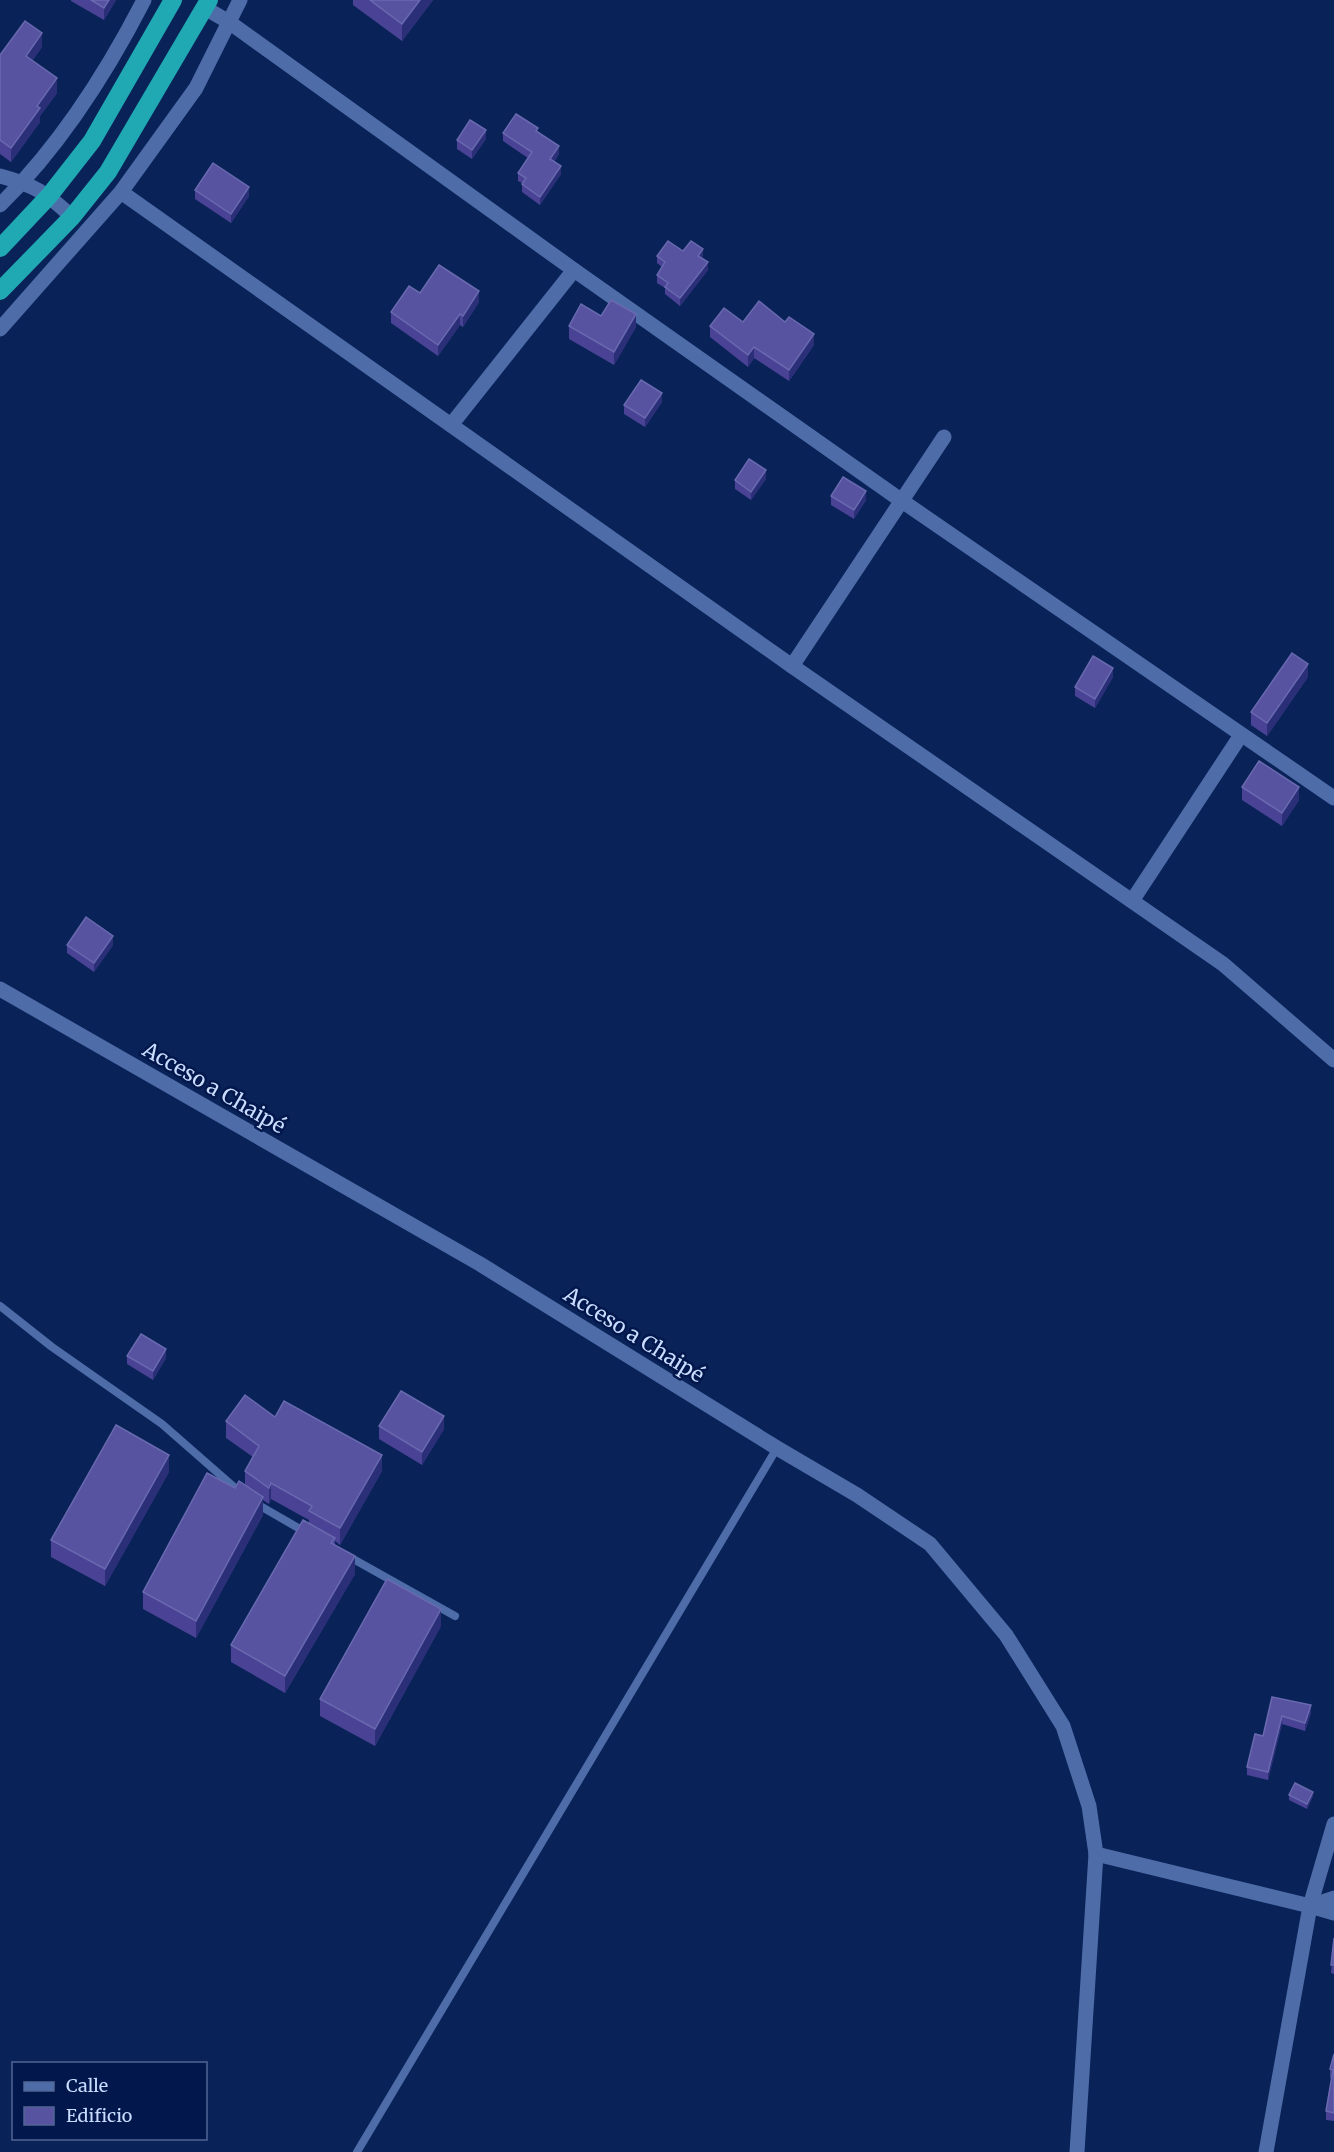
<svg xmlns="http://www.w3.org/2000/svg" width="1334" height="2152" viewBox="0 0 1334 2152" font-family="Merriweather,serif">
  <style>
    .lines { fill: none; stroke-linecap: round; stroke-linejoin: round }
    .lane { stroke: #4d6ca8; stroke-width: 8 }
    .street { stroke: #4d6ca8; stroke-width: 15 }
    .highway { stroke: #20a9b3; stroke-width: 18 }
    .wall { fill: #4a4395 }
    .shaded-wall { fill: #2a2f78 }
    .building { fill: #5753a0; stroke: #6969af; stroke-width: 1.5 }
    .labels { text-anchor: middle; stroke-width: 5; stroke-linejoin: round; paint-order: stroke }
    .street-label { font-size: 21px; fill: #caddff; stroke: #02174c }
  </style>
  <rect width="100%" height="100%" fill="#092258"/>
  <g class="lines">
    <g class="lane">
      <path d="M0 1306 52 1347 162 1424 242 1494"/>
      <path d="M255 1503 307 1533"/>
      <path d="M346 1555 455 1616"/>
      <path d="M357 2152 777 1448"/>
    </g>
    <g class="street">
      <path d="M205 8 229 22 574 270 902 501 1334 798"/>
      <path d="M0 176C34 185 47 193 72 217"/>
      <path d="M121 192 792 666 1223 964 1334 1060"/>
      <path d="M0 205C60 146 106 74 144 0"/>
      <path d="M0 329 121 192 196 88 240 0"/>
      <path d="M451 425 574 270"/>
      <path d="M792 666 944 437"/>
      <path d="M1132 901 1241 735"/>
      <path d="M0 989 480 1264 777 1448 857 1495 930 1544 1006 1635 1063 1726 1089 1806 1096 1854 1077 2152"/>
      <path d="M1096 1854 1310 1906 1334 1898"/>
      <path d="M1310 1906 1334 1913"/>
      <path d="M1266 2152 1310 1906 1334 1824"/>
    </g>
    <g class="highway">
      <path d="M0 248 49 196 92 141 173 0"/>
      <path d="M0 291 72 217 108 172 209 0"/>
    </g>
  </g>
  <g class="wall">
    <path d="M71 0H116L104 20 71 1Z"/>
    <path d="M353 0H433L402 41 353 5Z"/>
    <path d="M42 47 32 61 57 93 40 116V122L11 162 0 154V55Z"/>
    <path d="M538 132 559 154 554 162 561 174 540 205 522 192V183L518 181V173L528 158 503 141V133Z"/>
    <path d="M486 139 472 159 457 149V140Z"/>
    <path d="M195 190 249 196 231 223 195 199Z"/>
    <path d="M683 251 703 256 702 258 708 270 680 306 665 294V288L657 283V275L662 267 657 263V256Z"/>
    <path d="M420 293 479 302 463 327 460 325 438 356 391 323V312Z"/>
    <path d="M601 316 636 327 614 365 569 339V326Z"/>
    <path d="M743 322 814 345 789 381 754 358 748 367 710 337V326Z"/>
    <path d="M662 402 645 427 624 414V405Z"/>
    <path d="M766 479 751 500 735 489V480Z"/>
    <path d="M831 496 866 500 854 519 831 505Z"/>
    <path d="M1113 677 1095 708 1075 696V687Z"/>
    <path d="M1308 677 1267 736 1251 725V712Z"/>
    <path d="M1242 787 1299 800 1282 826 1242 800Z"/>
    <path d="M67 945H113L94 972 67 953Z"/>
    <path d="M127 1356 166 1358 153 1380 127 1364Z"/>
    <path d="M275 1417 382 1471 340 1545 335 1541V1545L355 1574 285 1693 231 1662V1645L309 1524V1520L271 1499 269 1504 263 1500V1515L196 1638 143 1609V1592L245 1485V1471L253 1457 226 1438V1421Z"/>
    <path d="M379 1426 444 1429 422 1465 379 1439Z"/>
    <path d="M169 1472 105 1586 51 1557V1540Z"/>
    <path d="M441 1626 375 1746 320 1716V1699Z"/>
    <path d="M1272 1697 1311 1713 1305 1731 1282 1724 1268 1780 1247 1775V1767L1263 1736Z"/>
    <path d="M1289 1795 1313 1796 1307 1809 1289 1800Z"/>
    <path d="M1334 1938V1974L1331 1973Z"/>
    <path d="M1334 2054V2121L1326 2120V2111L1332 2078H1330V2069Z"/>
  </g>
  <g class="shaded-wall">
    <path d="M109 0H116L104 20V8Z"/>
    <path d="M420 0H433L402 41V24Z"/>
    <path d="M42 33V47L26 70V56Z"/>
    <path d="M57 78V93L40 116V122L11 162V148L37 106Z"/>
    <path d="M486 130V139L472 159V150Z"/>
    <path d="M559 146V154L550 167V159Z"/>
    <path d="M561 166V174L540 205V197Z"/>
    <path d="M249 187V196L231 223V214Z"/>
    <path d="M703 249V256L698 264V256Z"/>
    <path d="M708 262V270L680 306V298Z"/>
    <path d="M479 291V302L463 327V316Z"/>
    <path d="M460 314V325L438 356V345Z"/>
    <path d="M636 314V327L614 365V352Z"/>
    <path d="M814 334V345L789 381V370Z"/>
    <path d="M754 347V358L748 367V355Z"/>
    <path d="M662 393V402L645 427V418Z"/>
    <path d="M766 470V479L751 500V492Z"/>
    <path d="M866 491V500L854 519V510Z"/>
    <path d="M1308 664V677L1267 736V723Z"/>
    <path d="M1113 668V677L1095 708V699Z"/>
    <path d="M1299 787V800L1282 826V813Z"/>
    <path d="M113 936V945L94 972V963Z"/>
    <path d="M166 1349V1358L153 1380V1371Z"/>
    <path d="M444 1416V1429L422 1465V1452Z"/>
    <path d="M169 1455V1472L105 1586V1569Z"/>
    <path d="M382 1455V1471L340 1545V1528Z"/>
    <path d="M271 1483V1499L269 1504V1488Z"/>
    <path d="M263 1497V1515L196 1638V1621Z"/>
    <path d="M355 1556V1574L285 1693V1676Z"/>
    <path d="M441 1609V1626L375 1746V1729Z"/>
    <path d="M1311 1705V1713L1305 1731V1723Z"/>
    <path d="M1282 1716V1724L1268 1780V1772Z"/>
    <path d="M1313 1792V1796L1307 1809V1804Z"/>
  </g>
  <g class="building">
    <path d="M91 0H109L104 8Z"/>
    <path d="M370 0H420L402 24Z"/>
    <path d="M25 21 42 33 26 56 57 78 37 106 40 108 11 148 0 140V55Z"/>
    <path d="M516 114 538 128 536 131 559 146 550 159 561 166 540 197 522 184 526 178 518 173 532 152 503 133Z"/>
    <path d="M470 120 486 130 472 150 457 140Z"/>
    <path d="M213 163 249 187 231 214 195 190Z"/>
    <path d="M668 241 683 251 691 241 703 249 698 256 708 262 680 298 665 287 668 283 657 275 665 262 657 256Z"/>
    <path d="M439 265 479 291 463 316 460 314 438 345 391 312 409 286 420 293Z"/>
    <path d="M611 300 636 314 614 352 569 326 581 304 601 316Z"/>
    <path d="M759 301 785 322 789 317 814 334 789 370 754 347 748 355 710 326 724 308 743 322Z"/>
    <path d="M641 380 662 393 645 418 624 405Z"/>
    <path d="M749 459 766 470 751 492 735 480Z"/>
    <path d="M843 477 866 491 854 510 831 496Z"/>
    <path d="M1292 653 1308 664 1267 723 1251 712Z"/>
    <path d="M1093 656 1113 668 1095 699 1075 687Z"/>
    <path d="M1259 761 1299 787 1282 813 1242 787Z"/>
    <path d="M86 917 113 936 94 963 67 945Z"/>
    <path d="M141 1334 166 1349 153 1371 127 1356Z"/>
    <path d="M401 1391 444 1416 422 1452 379 1426Z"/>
    <path d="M245 1395 275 1417 284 1401 382 1455 340 1528 309 1511 312 1506 271 1483 269 1488 245 1471 259 1446 226 1421Z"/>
    <path d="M116 1425 169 1455 105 1569 51 1540Z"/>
    <path d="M207 1473 235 1488 239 1481 263 1497 196 1621 143 1592Z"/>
    <path d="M303 1520 335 1538 331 1543 355 1556 285 1676 231 1645Z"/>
    <path d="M387 1579 441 1609 375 1729 320 1699Z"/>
    <path d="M1272 1697 1311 1705 1305 1723 1282 1716 1268 1772 1247 1767 1255 1734 1263 1736Z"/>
    <path d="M1295 1783 1313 1792 1307 1804 1289 1795Z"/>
    <path d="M1334 1938V1965H1331Z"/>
    <path d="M1334 2054V2113L1326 2111 1333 2070 1330 2069Z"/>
  </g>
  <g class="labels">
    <g class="street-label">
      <text transform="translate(214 1088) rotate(30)" y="7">Acceso a Chaipé</text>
      <text transform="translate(634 1335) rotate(32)" y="7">Acceso a Chaipé</text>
    </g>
  </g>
  <rect x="12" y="2062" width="195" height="78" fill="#02174c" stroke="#526694" stroke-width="1.5"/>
  <rect x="24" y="2082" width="30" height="9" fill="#4d6ca8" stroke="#526694" stroke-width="1.5"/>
  <text x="66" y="2092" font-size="18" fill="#caddff">Calle</text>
  <rect x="24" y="2107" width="30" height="18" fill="#5753a0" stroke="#526694" stroke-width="1.5"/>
  <text x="66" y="2122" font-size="18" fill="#caddff">Edificio</text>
</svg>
